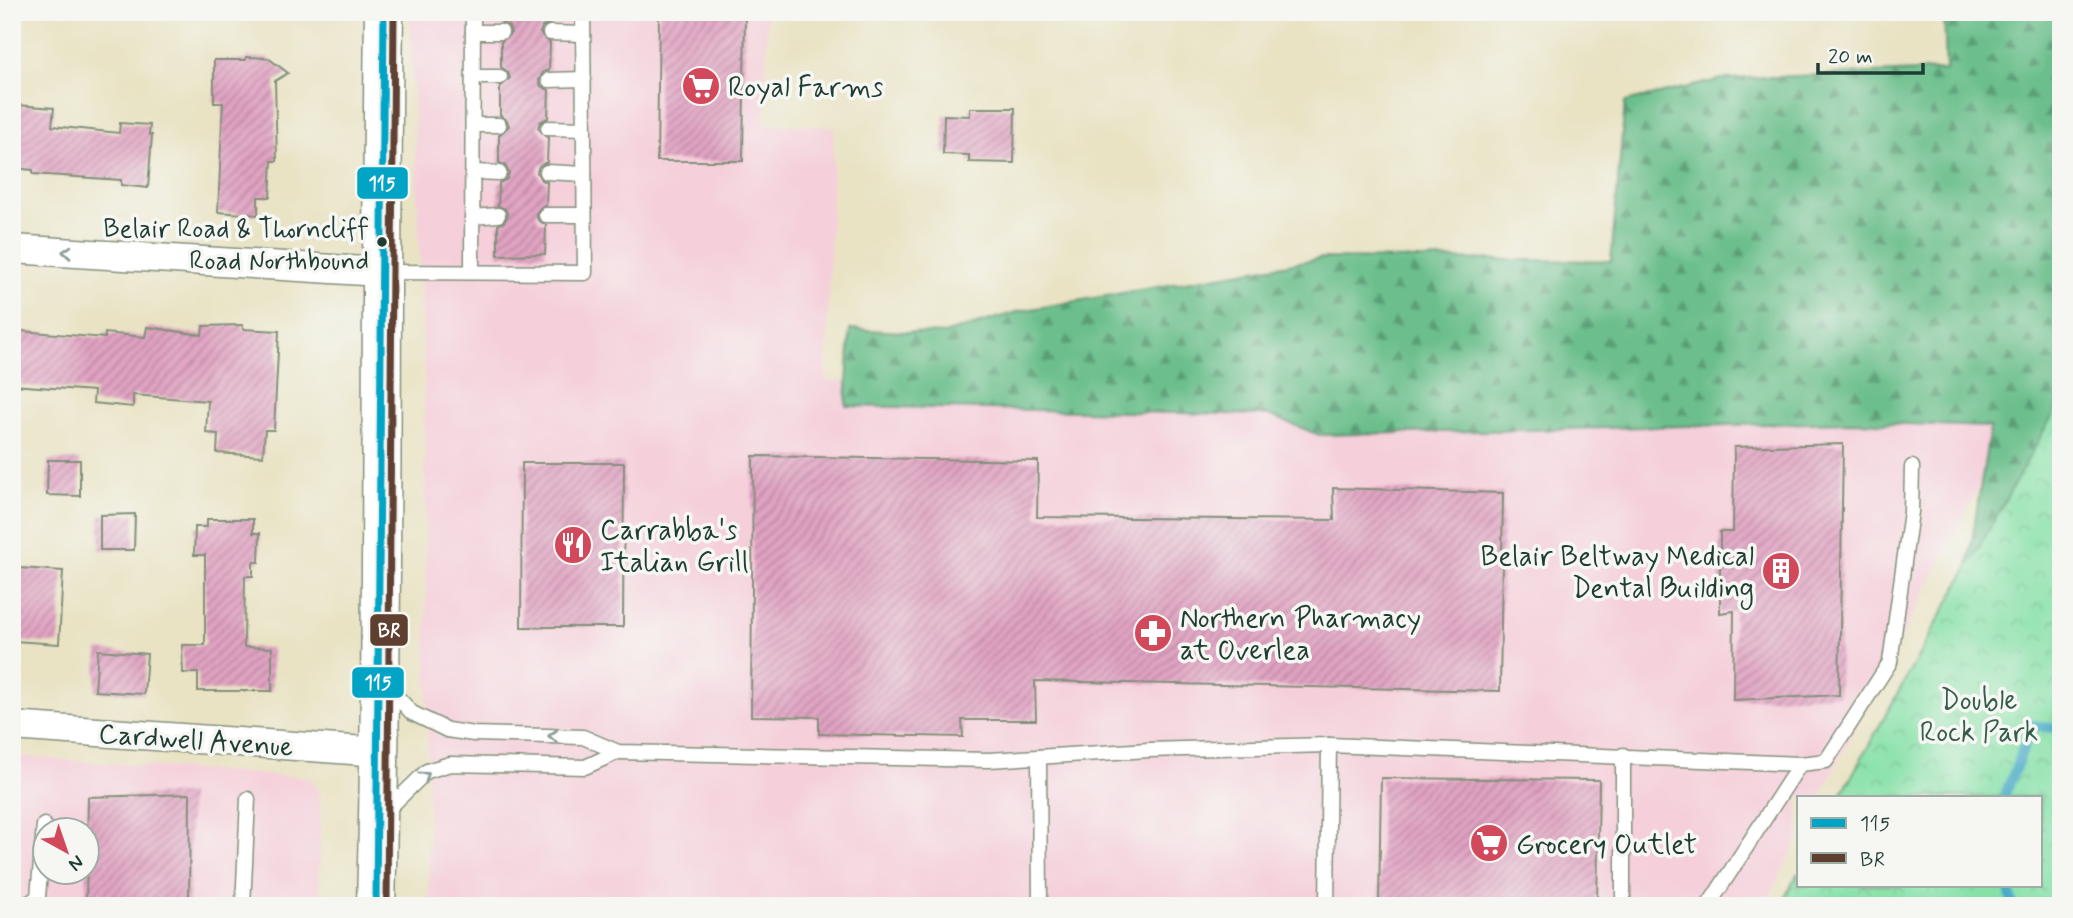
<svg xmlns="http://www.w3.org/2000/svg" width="2073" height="918" viewBox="0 0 2073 918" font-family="Mynerve,sans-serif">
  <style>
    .built { fill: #f5cfda; fill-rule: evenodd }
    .forest { fill: url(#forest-firs); stroke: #467e60; stroke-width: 2 }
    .park { fill: url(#park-crowns); stroke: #528f6e; stroke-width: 2 }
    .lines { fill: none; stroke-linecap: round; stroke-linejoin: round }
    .stream { stroke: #47aac7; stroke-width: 10 }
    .building { fill: url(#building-hatch) }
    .service-casing { stroke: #84907c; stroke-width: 17 }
    .minor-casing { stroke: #84907c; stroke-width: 31 }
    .primary-casing { stroke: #84907c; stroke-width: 41 }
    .service { stroke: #fff; stroke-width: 14 }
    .minor { stroke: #fff; stroke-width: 28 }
    .primary { stroke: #fff; stroke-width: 38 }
    .bus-1-casing { stroke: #f6f6f2; stroke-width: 12 }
    .bus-2-casing { stroke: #f6f6f2; stroke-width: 12 }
    .bus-1 { stroke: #02a4c6; stroke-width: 7 }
    .bus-2 { stroke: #5f4030; stroke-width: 7 }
    .oneway { stroke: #8f9e9a }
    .bus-dot { fill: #1f3d34; stroke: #f6f6f2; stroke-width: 2.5 }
    .labels { text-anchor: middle; stroke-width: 7; stroke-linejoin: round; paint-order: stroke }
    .bus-label { font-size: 26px; fill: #1f3d34; stroke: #f6f6f2; text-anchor: end }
    .poi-label { font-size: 28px; fill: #1f3d34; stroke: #f6f6f2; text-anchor: start }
    .park-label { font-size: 28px; fill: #345e4b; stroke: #f6f6f2 }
    .street-label { font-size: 28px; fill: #1f3d34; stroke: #f6f6f2 }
    .line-badge { stroke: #f6f6f2; stroke-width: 2.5 }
    .badge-label { font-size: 19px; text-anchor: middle; font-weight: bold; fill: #fff }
  </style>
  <defs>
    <pattern id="forest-firs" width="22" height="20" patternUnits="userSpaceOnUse" patternTransform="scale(1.75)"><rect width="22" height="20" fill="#6cbf8c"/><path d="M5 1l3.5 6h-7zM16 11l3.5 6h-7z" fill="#589c73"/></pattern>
    <pattern id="park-crowns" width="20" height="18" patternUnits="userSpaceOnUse" patternTransform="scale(1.75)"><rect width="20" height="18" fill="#86e1a7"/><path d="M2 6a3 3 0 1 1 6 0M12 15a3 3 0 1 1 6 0" fill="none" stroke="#73c290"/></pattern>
    <pattern id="building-hatch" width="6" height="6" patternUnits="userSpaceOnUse" patternTransform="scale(1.75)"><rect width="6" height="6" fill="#e1a3c2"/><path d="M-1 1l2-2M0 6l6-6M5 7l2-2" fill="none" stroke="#b6869e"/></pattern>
  </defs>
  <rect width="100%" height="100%" fill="#f6f6f2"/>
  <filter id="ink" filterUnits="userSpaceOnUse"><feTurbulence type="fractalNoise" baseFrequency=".0143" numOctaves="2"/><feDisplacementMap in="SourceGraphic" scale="14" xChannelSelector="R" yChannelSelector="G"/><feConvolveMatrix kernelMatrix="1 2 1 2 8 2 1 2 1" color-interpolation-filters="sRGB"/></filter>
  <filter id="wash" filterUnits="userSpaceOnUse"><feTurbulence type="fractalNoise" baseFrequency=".00686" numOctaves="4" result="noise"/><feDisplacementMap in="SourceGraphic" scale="28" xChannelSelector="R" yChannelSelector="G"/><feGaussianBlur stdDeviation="1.57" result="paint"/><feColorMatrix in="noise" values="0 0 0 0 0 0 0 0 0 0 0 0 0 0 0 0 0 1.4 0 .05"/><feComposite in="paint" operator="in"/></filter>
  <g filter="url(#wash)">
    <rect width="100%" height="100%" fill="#e9e3c4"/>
    <g class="built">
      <path d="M410 12H767L765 124 834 127 826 381 1716 407 2012 421 1820 797H1798V840L1765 906H429L424 370Z"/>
      <path d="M12 756 309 778 320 793 319 906H12ZM46 830H88V872H46Z"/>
    </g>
    <path class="forest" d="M1944 12H2061V906L2040 885V797L1961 610 1990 427 1850 422 1319 435 1269 415 846 406 850 329 944 334 1020 311 1322 258 1611 261 1625 102 1722 79 1946 70Z"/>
    <path class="park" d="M2061 400V906H1780L1798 873V885H2040V797H1840Z"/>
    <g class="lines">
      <g class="stream">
        <path d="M2004 797 2033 725 2061 729"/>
        <path d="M2008 885 2013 906"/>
      </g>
    </g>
    <g id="blocks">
      <g class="building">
        <path d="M502 12H550V23L542 27 540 33 550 43 549 70 543 72 539 80 541 86 549 90 548 118 540 122 538 128 548 138 547 162 539 166 537 172 541 180 547 182 546 205 541 207 536 214 538 220 546 225 545 254 498 255V225L504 222 508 215 505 209 498 206 499 183 507 179 509 173 505 165 499 163V135L509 126 507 120 500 115V87L510 78 508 72 501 67V42L511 33 509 27 501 22Z"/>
        <path d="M659 12H745L743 161H657Z"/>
        <path d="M246 57 268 58 288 73 275 81 277 161H272L270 197H258V215L218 212 223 103H214V60H246Z"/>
        <path d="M17 105 54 108 52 126 119 133 120 123 150 125 149 134 152 135 148 188 121 185V180L33 174V170L13 168Z"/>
        <path d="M970 108H1015L1014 163 969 162V155L943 154 944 115 970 116Z"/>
        <path d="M243 325V329L279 331 274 430H265L263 456 217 453 218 434 206 433 208 401 133 395V407L93 403 94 391 12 385V340L20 341 21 331 105 338V333L145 337 147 327 202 335 203 326Z"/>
        <path d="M1843 444 1839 695 1733 700 1734 611 1720 613V532H1733L1734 447Z"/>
        <path d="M753 456 1038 461 1037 517 1334 520 1333 488 1503 493 1500 691 1035 681 1036 720H962L963 737 819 734V717L751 716Z"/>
        <path d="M48 460H80V496L47 495Z"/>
        <path d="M522 463H624L623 627H521Z"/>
        <path d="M135 514 134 550H100V515Z"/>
        <path d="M207 519H253V533H260L259 562H253V576H245L244 647 272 648V691H198V673H183L182 645H205V555H194L195 527H207Z"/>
        <path d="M19 568 63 571 59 644 14 641Z"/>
        <path d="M98 650 147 654 144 694 95 691Z"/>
        <path d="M1381 778 1599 780 1597 906H1379Z"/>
        <path d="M190 794 189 906H86L88 797Z"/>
      </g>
    </g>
  </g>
  <g filter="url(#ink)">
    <use href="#blocks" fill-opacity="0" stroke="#84907c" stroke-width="2"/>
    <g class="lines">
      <defs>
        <g id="service">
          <path d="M473 32H501"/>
          <path d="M550 33 583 34"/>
          <path d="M473 77H500"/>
          <path d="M549 80 584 79"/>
          <path d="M473 125H499"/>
          <path d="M548 128 584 129"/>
          <path d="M473 172 499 173"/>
          <path d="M547 172 584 174"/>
          <path d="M546 215H584"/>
          <path d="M472 217 498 215"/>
          <path d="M472 270 473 12"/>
          <path d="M385 272 585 273 583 12"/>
          <path d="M386 685 412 713 447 730 474 734 583 737 618 752 989 760 1149 750 1329 745 1327 906"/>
          <path d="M1329 745 1800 764"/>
          <path d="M1039 757 1040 906"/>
          <path d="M385 812 427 771 450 764 585 767 618 752"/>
          <path d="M25 906 38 897 44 825"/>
          <path d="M243 906 248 799"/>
          <path d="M1623 906V755"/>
          <path d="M1708 906 1800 764 1826 761 1890 662 1911 512 1912 467"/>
        </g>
        <g id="minor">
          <path d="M12 249 380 272"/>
          <path d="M12 726 380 752"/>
        </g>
        <path id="primary" d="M376 906C384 608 380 310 384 12"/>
      </defs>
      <use href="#service" class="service-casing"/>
      <use href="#minor" class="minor-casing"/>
      <use href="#primary" class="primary-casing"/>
      <use href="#service" class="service"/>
      <use href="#minor" class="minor"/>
      <use href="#primary" class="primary"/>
      <defs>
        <path id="bus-1" d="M376 906 384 12"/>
        <path id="bus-2" d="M387 906 394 12"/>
      </defs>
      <use href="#bus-1" class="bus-1-casing"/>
      <use href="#bus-2" class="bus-2-casing"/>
      <use href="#bus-1" class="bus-1"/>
      <use href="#bus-2" class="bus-2"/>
    </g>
    <defs><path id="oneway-chevron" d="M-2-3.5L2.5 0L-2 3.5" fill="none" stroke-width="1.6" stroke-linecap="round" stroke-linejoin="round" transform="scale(1.75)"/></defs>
    <g class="oneway">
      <use href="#oneway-chevron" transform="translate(67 252) rotate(-176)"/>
      <use href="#oneway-chevron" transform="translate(553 736) rotate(-178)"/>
      <use href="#oneway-chevron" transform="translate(425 776) rotate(-36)"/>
    </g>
  </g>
  <defs>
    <symbol id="supermarket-disc" viewBox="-11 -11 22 22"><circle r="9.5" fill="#d1495b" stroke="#f6f6f2"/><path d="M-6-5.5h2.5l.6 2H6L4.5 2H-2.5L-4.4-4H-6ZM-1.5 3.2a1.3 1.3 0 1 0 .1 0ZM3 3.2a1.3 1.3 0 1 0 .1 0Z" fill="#fff"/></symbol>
    <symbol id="restaurant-disc" viewBox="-11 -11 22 22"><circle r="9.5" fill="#d1495b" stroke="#f6f6f2"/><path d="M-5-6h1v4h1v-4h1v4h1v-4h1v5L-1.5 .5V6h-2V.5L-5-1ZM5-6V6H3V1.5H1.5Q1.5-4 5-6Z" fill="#fff"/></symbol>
    <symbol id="building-disc" viewBox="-11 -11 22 22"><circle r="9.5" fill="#d1495b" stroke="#f6f6f2"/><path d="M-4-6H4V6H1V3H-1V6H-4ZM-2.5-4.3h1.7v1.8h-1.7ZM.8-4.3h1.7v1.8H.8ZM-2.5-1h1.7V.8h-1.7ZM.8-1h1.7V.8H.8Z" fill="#fff"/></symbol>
    <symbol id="pharmacy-disc" viewBox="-11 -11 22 22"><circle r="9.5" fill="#d1495b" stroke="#f6f6f2"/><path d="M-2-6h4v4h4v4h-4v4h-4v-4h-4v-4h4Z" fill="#fff"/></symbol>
  </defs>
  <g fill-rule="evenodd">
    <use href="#supermarket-disc" x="679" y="64" width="44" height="44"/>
    <use href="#restaurant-disc" x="551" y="523" width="44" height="44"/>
    <use href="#building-disc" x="1759" y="549" width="44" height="44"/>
    <use href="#pharmacy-disc" x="1131" y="611" width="44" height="44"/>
    <use href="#supermarket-disc" x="1467" y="821" width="44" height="44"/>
  </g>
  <circle class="bus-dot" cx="382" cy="242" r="6"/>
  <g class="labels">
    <g class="bus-label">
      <text x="369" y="237">Belair Road &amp; Thorncliff<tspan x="369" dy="32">Road Northbound</tspan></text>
    </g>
    <g class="poi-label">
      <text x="728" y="96">Royal Farms</text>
      <text x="600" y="539">Carrabba's<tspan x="600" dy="32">Italian Grill</tspan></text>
      <text x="1754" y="565" text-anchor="end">Belair Beltway Medical<tspan x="1754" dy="32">Dental Building</tspan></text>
      <text x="1180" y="627">Northern Pharmacy<tspan x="1180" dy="32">at Overlea</tspan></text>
      <text x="1516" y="853">Grocery Outlet</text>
    </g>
    <g class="park-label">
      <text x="1979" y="709">Double<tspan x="1979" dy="32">Rock Park</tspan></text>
    </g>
    <g class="street-label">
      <text transform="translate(196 739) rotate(4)" y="10">Cardwell Avenue</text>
    </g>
  </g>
  <g class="line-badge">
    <rect x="356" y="166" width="53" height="34" rx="7" fill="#02a4c6"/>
    <rect x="369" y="613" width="40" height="34" rx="7" fill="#5f4030"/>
    <rect x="351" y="666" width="54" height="33" rx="7" fill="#02a4c6"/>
  </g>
  <g class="badge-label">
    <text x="382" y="190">115</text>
    <text x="389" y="637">BR</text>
    <text x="378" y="689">115</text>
  </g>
  <rect width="2073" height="918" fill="none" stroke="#f6f6f2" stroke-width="42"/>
  <rect x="1797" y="796" width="245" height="91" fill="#f6f6f2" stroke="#a0aca6" stroke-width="2"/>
  <rect x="1811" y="818" width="35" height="10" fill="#02a4c6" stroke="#a0aca6" stroke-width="2"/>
  <text x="1860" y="830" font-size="21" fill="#1f3d34">115</text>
  <rect x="1811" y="853" width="35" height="10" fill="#5f4030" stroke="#a0aca6" stroke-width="2"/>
  <text x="1860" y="866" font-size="21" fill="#1f3d34">BR</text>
  <g transform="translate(66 851) rotate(140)"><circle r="33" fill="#f6f6f2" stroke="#a0aca6" stroke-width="2"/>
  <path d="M0-5L12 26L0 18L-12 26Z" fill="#d1495b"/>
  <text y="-10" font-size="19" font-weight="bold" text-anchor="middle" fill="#1f3d34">N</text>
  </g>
  <path d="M1818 63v10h105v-10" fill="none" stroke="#1f3d34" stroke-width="3.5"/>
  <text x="1828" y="63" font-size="21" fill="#1f3d34" stroke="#f6f6f2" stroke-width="5" paint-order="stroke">20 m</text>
</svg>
